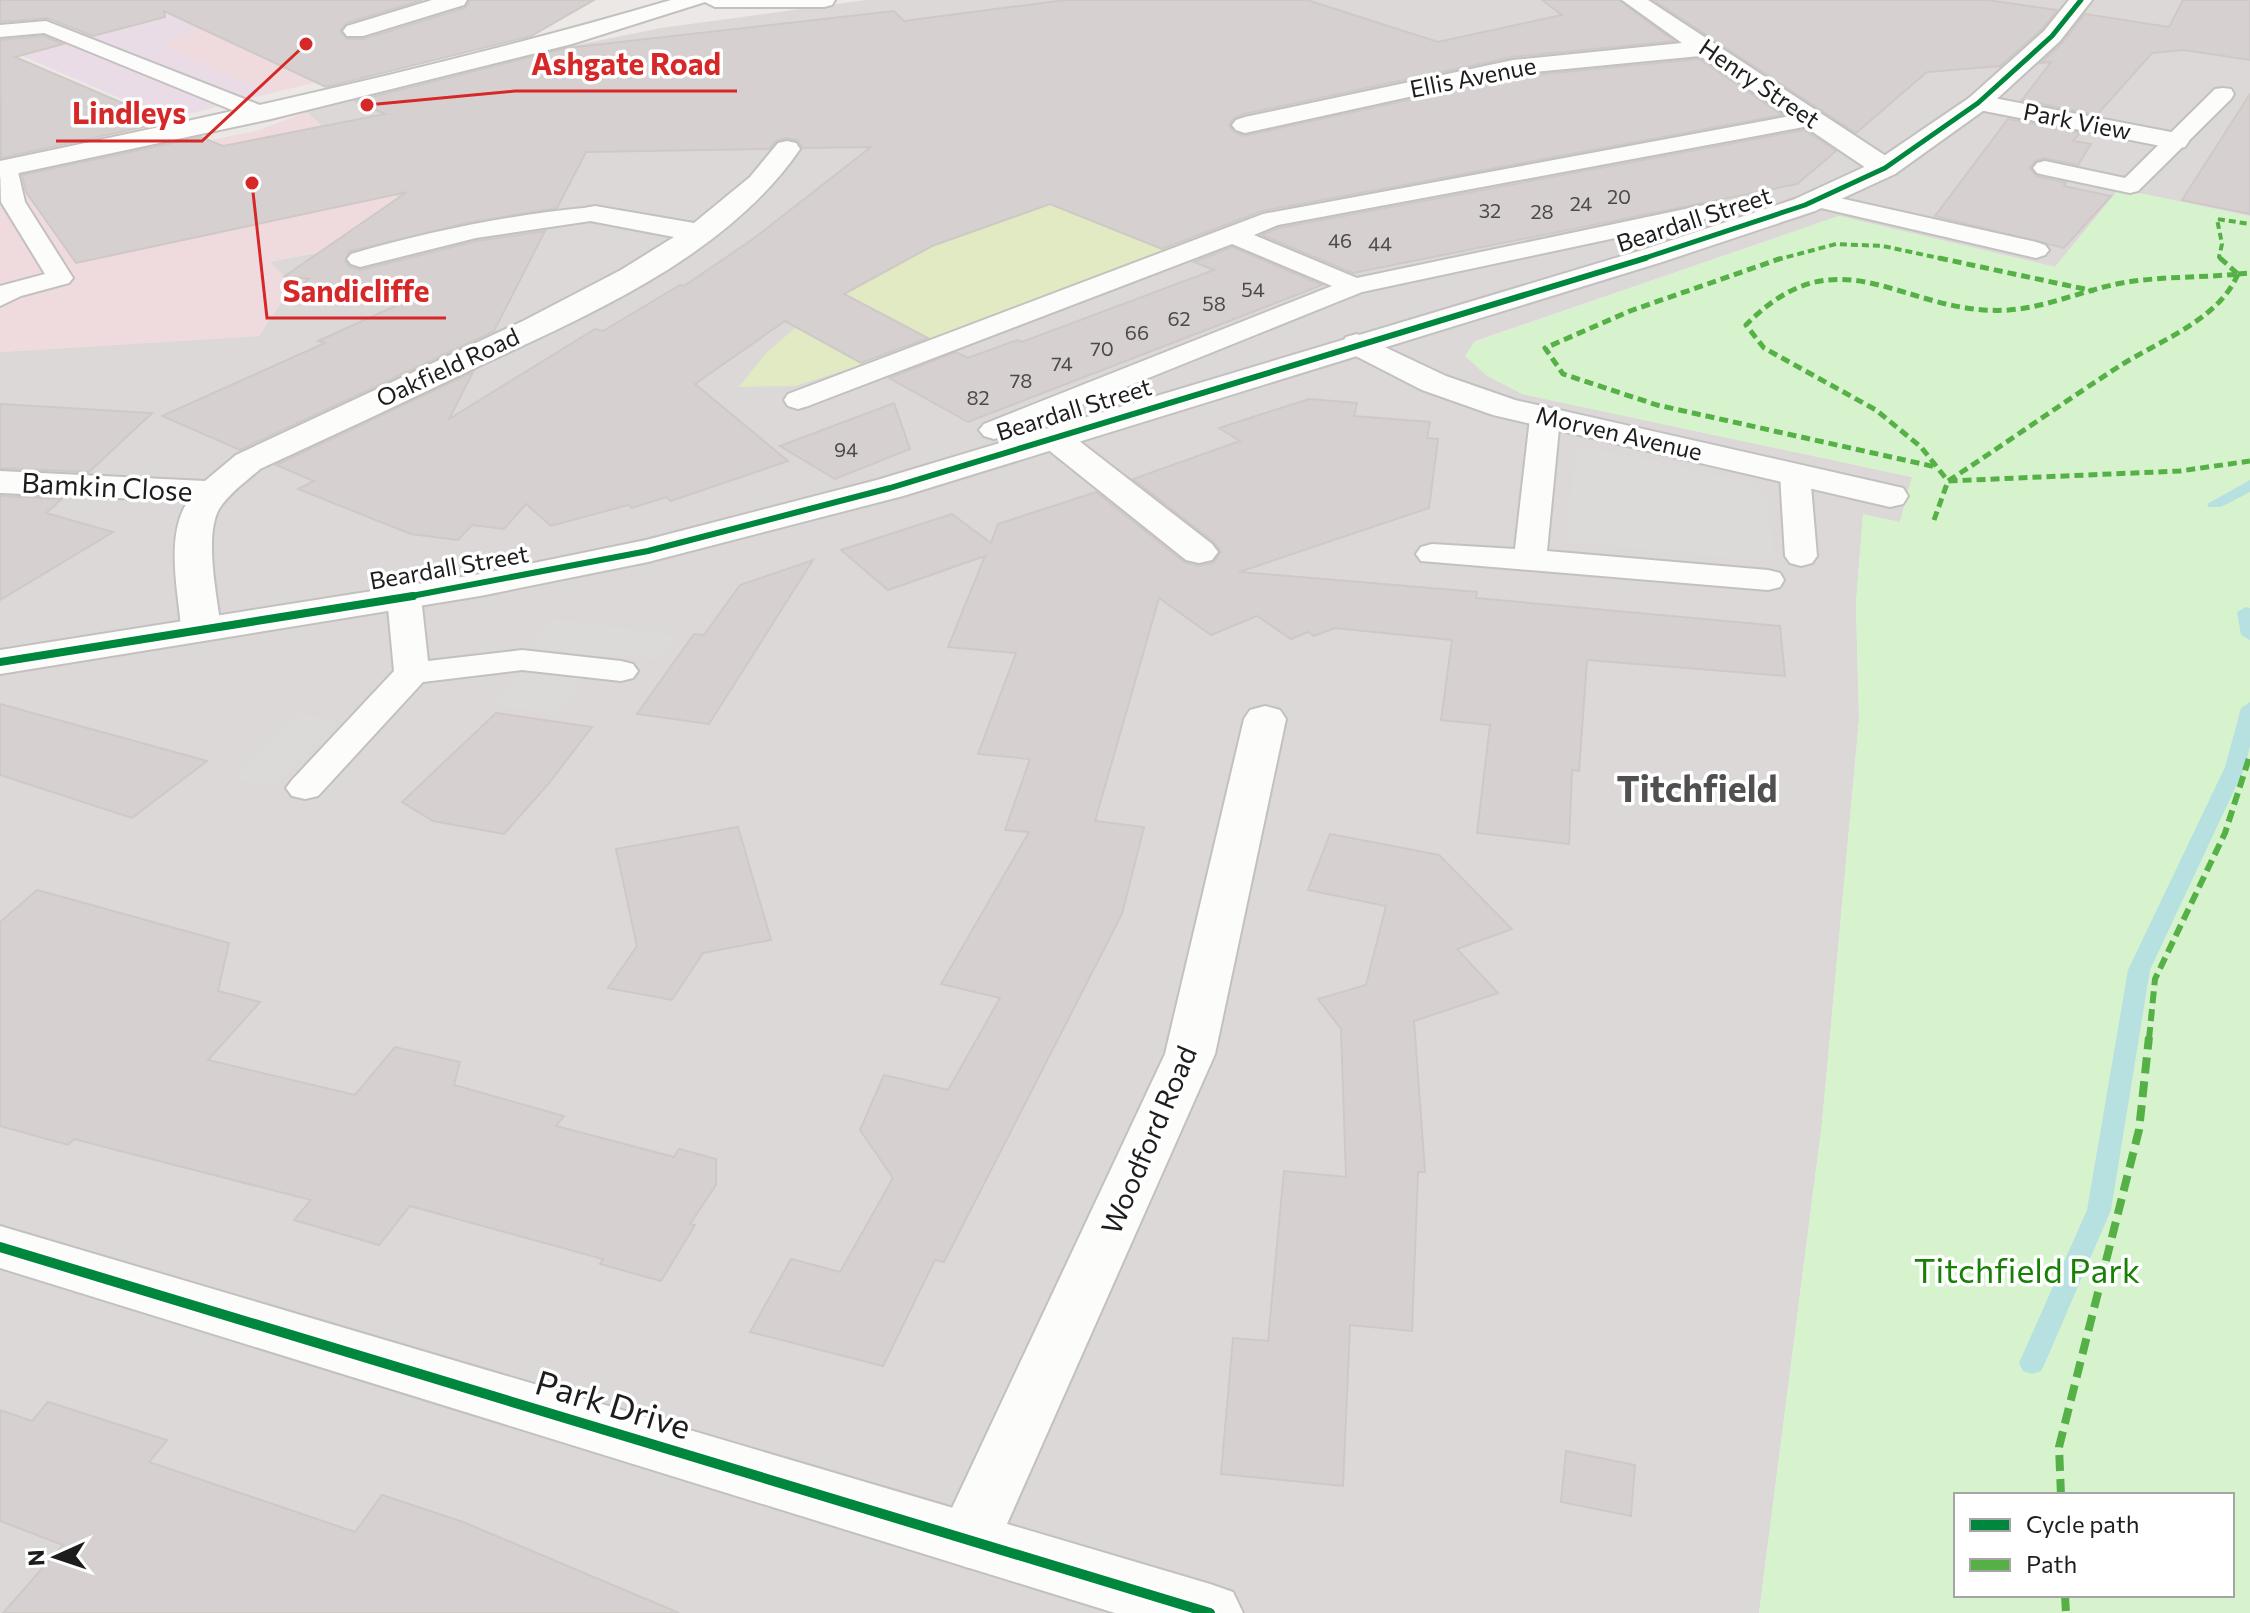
<svg xmlns="http://www.w3.org/2000/svg" width="2250" height="1613" viewBox="0 0 2250 1613" font-family="Commissioner,sans-serif">
  <style>
    .residential { fill: #dbd8d7 }
    .commercial { fill: #efdbdd }
    .industrial { fill: #e9dce7 }
    .grass { fill: #e1eac2 }
    .park { fill: #d7f3ce; fill-rule: evenodd }
    .parking { fill: #dcdad9 }
    .lines { fill: none; stroke-linecap: round; stroke-linejoin: round }
    .stream { fill: #b7e1e0; fill-rule: evenodd }
    .building { fill: #d6d1d0; stroke: #cfc9c6; stroke-width: 2 }
    .service-casing { stroke: #c3c1c0; stroke-width: 4 }
    .minor-casing { stroke: #c3c1c0; stroke-width: 4 }
    .tertiary-casing { stroke: #c3c1c0; stroke-width: 4 }
    .service { fill: #fcfcfb; fill-rule: evenodd }
    .minor { fill: #fcfcfb; fill-rule: evenodd }
    .tertiary { fill: #fcfcfb; fill-rule: evenodd }
    .quiet-far3 { stroke: #55b145; stroke-width: 4; stroke-dasharray: 7 4; stroke-linecap: butt }
    .quiet-far2 { stroke: #55b145; stroke-width: 5; stroke-dasharray: 9 5; stroke-linecap: butt }
    .quiet-far1 { stroke: #55b145; stroke-width: 6; stroke-dasharray: 12 6; stroke-linecap: butt }
    .quiet { stroke: #55b145; stroke-width: 8; stroke-dasharray: 16 8; stroke-linecap: butt }
    .cycleway-far3-casing { stroke: #fff; stroke-width: 8 }
    .cycleway-far2-casing { stroke: #fff; stroke-width: 10 }
    .cycleway-far1-casing { stroke: #fff; stroke-width: 13 }
    .cycleway-casing { stroke: #fff; stroke-width: 15 }
    .cycleway-far3 { stroke: #00873e; stroke-width: 5 }
    .cycleway-far2 { stroke: #00873e; stroke-width: 6 }
    .cycleway-far1 { stroke: #00873e; stroke-width: 8 }
    .cycleway { stroke: #00873e; stroke-width: 10 }
    .labels { text-anchor: middle; stroke-width: 7; stroke-linejoin: round; paint-order: stroke }
    .far-number-label { font-size: 20px; fill: #4b4a4a }
    .far-street-label { font-size: 24px; fill: #1d1d1d; stroke: #fff }
    .street-label { font-size: 28px; fill: #1d1d1d; stroke: #fff }
    .near-park-label { font-size: 34px; fill: #187f07; stroke: #fff }
    .near-street-label { font-size: 34px; fill: #1d1d1d; stroke: #fff }
    .district-label { font-size: 36px; font-weight: bold; fill: #505050; stroke: #fff }
    .leader { fill: none; stroke: #d62828; stroke-width: 3 }
    .callout-dot { fill: #d62828; stroke: #fff; stroke-width: 3 }
    .callout-label { font-size: 30px; text-anchor: middle; font-weight: bold; fill: #d62828; stroke: #fff; stroke-width: 7; stroke-linejoin: round; paint-order: stroke }
  </style>
  <rect width="100%" height="100%" fill="#ece8e5"/>
  <path class="residential" d="M866 0H2250V216L2119 189 2055 267 1839 216 1475 341 1465 356 1522 394 1912 477 1900 522 1863 515 1856 603 1859 720 1822 1123 1759 1613H0V352L258 336 269 262 384 240 429 228 307 112 577 45 661 28Z"/>
  <g class="commercial">
    <path d="M250 12 410 60 268 94 167 48 173 37Z"/>
    <path d="M307 112 430 228 270 262 293 285 259 336 0 352V183L256 131Z"/>
  </g>
  <path class="industrial" d="M0 0 250 12 173 37 167 48 268 94 168 119 20 55 0 60Z"/>
  <path class="grass" d="M997 154 1211 236 915 348 795 386 739 387 766 353Z"/>
  <path class="park" d="M2119 189 2250 216V1613H1759L1822 1123 1859 720 1856 603 1863 514 1900 522 1912 477 1522 394 1487 376 1465 356 1475 342 1839 216 2055 267ZM1956 1495H2232V1595H1956Z"/>
  <g class="parking">
    <path d="M1585 447 1748 481 1767 495 1775 562 1565 542 1576 452Z"/>
    <path d="M553 619 675 635 656 660 604 653 556 714 494 705 519 675 533 643Z"/>
    <path d="M297 713 337 720 272 786 231 778Z"/>
  </g>
  <g class="lines">
    <g class="stream">
      <path d="M2250 480V492L2221 507H2209L2207 504Z"/>
      <path d="M2246 607 2250 608V640L2241 635 2237 612Z"/>
      <path d="M2250 702V746L2245 767 2150 970 2111 1210 2045 1363 2041 1371 2032 1374 2023 1371 2019 1363 2087 1210 2128 970 2225 767 2241 708Z"/>
    </g>
  </g>
  <g class="building">
    <path d="M0 0H422L346 23 340 31 347 39H364L465 8 470 0H594L531 36 326 87 164 11 165 17 93 36 47 18 0 22Z"/>
    <path d="M1065 0H1307L1438 42 1562 15 1542 0H1619L1674 41 1512 57 1244 114 1234 118 1229 125 1234 132 1244 136 1513 77 1699 59 1782 115 1262 211 1162 249 1050 204 932 246 844 294 928 338 861 363 785 321 695 384 788 461 671 501 666 497 632 508 628 505 551 526 526 504 504 529 472 525 458 540 411 534 298 489 314 481 276 465 473 372 449 419 595 329 603 331 680 285 684 286 753 239 871 147 803 148 797 140 786 138 776 141 769 149 586 152 557 208 471 222 350 251 345 261 350 267 361 270 477 241 545 231 494 331 240 450 162 416 325 343 318 341 413 298 301 285 309 279 285 276 407 192 76 263 26 192 22 175 201 137 223 146 385 114 356 101 567 48 894 11 904 21Z"/>
    <path d="M1653 0H1987L2057 10 2042 29 2000 66 1927 72 1856 133Z"/>
    <path d="M2183 0H2250V60L2184 50 2152 53 2097 115 2022 100 2051 62 2041 63 2062 43 2085 14 2169 27Z"/>
    <path d="M44 36 63 44 15 57 167 122 1 158 0 40Z"/>
    <path d="M2250 94V214L2182 200Z"/>
    <path d="M2008 119 2080 133 2073 141 2091 144 2078 165 2044 158 2035 161 2030 168 2036 176 2066 183 2064 186 2111 196 2064 248 1935 216Z"/>
    <path d="M1804 130 1836 151 1797 184 1353 273 1262 235 1279 228Z"/>
    <path d="M1232 247 1322 285 968 422 889 378 956 352 968 358 1017 340 1022 342 1214 270 1194 262Z"/>
    <path d="M1309 399 1357 403 1354 416 1430 422 1427 438 1438 439 1429 508 1239 572 1477 592 1476 598 1780 626 1785 676 1587 660 1579 771 1572 770 1569 844 1477 833 1490 725 1441 720 1452 640 1335 628 1314 636 1308 632 1291 639 1257 616 1211 635 1159 598 1095 821 1144 827 1122 914 944 1262 935 1260 883 1366 750 1332 791 1259 840 1272 893 1178 860 1130 884 1075 948 1090 1000 998 941 984 1029 832 1005 830 1030 759 978 754 1016 653 948 647 985 556 888 590 841 550 952 514 991 543 998 524 1096 492 1184 562 1198 566 1213 563 1221 552 1214 542 1133 479 1240 441 1219 428Z"/>
    <path d="M894 403 910 449 835 479 780 446Z"/>
    <path d="M0 404 152 413 89 472 0 468Z"/>
    <path d="M0 496 62 499 46 513 113 532 0 600Z"/>
    <path d="M813 560 709 724 637 714 694 634 704 635 740 585Z"/>
    <path d="M0 704 207 761 132 818 0 775Z"/>
    <path d="M496 713 592 727 549 783 504 834 433 821 402 802Z"/>
    <path d="M738 827 771 940 703 953 672 1000 608 988 637 946 616 849Z"/>
    <path d="M1330 834 1439 855 1512 929 1457 949 1498 993 1414 1021 1425 1172H1418L1412 1331 1350 1325 1343 1486 1221 1474 1233 1338 1268 1341 1284 1171 1346 1177 1341 1029 1318 999 1366 985 1386 906 1308 890Z"/>
    <path d="M37 890 229 943 218 991 260 1002 208 1060 355 1095 395 1047 460 1062 454 1085 564 1116 556 1126 674 1157 679 1149 716 1159V1185L690 1224 695 1225 661 1281 600 1264 603 1259 410 1206 379 1245 294 1220 311 1200 74 1139 68 1145 0 1126V922Z"/>
    <path d="M48 1402 167 1440 149 1462 355 1532 382 1495 463 1522 679 1613H3L63 1545 0 1521V1410L32 1421Z"/>
    <path d="M1566 1451 1635 1465 1631 1516 1561 1502Z"/>
  </g>
  <g class="lines">
    <defs>
      <g id="service">
        <path d="M46 21 270 109 273 114 270 119H254L44 33 0 37V25Z"/>
        <path d="M2223 88 2231 89 2234 94 2231 99 2138 191 2130 193 2045 175 2037 173 2033 168 2037 163 2045 161 2125 178 2215 89Z"/>
        <path d="M1812 112 1820 114 1823 119 1820 124 1278 225 1254 235 1357 278 1709 204 1718 206 1721 211 1718 216 1709 218 1362 292 1004 436 994 439 984 436 979 430 984 424 1332 286 1232 244 808 406 798 409 788 406 784 400 788 394 1263 214Z"/>
        <path d="M8 161 16 163 25 202 73 278 69 283 21 296 0 306V286L45 274 1 202 0 163Z"/>
        <path d="M1817 193 2036 242 2045 245 2049 250 2045 255 2036 258 1808 205 1805 200 1808 195Z"/>
        <path d="M595 207 604 209 607 214 604 219 476 238 360 267 351 264 347 259 351 254C431 231 512 214 595 207Z"/>
        <path d="M1545 409 1555 412 1560 418 1547 551 1768 570 1780 573 1784 580 1780 587 1768 590 1421 561 1416 554 1421 547 1432 544 1515 549 1530 418 1535 412Z"/>
        <path d="M1795 465 1806 468 1810 474 1817 556 1812 563 1801 566 1790 563 1785 556 1780 474 1784 468Z"/>
        <path d="M404 587 416 590 421 597 428 661 522 650 621 661 633 664 638 671 633 678 621 681 522 670 423 682 318 796 305 799 292 796 286 788 292 780 394 671 387 597 392 590Z"/>
      </g>
      <g id="minor">
        <path d="M432 0H467L464 5 363 36H347L343 31 347 26Z"/>
        <path d="M1622 0H1648L1895 162 1899 168 1895 174H1875L1700 56 1513 74 1245 133 1236 130 1232 125 1236 120 1245 117 1513 60 1682 43Z"/>
        <path d="M1978 95 2176 133 2185 135 2189 141 2185 147 2176 149 1969 108 1965 103 1969 98Z"/>
        <path d="M787 141 796 143 800 149C726 257 590 314 475 368 404 402 332 436 260 469 247 481 229 493 219 509 204 536 217 597 221 628L215 636 201 640 187 636 181 628C178 589 165 536 188 501L0 493V471L205 481 236 455 523 321 621 270 674 237 585 220 581 214 585 208 595 206 694 223 750 177 778 143Z"/>
        <path d="M1357 334 1446 376 1515 400 1890 485 1903 488 1908 496 1903 504 1890 507 1493 415 1422 390 1346 351 1341 344 1346 337Z"/>
        <path d="M1053 427 1065 430 1212 544 1218 552 1212 560 1199 563 1186 560 1041 444 1036 437 1041 430Z"/>
        <path d="M1265 706 1280 710 1286 719 1215 1054 991 1560 969 1568 947 1560 937 1540 1165 1054 1244 719 1250 710Z"/>
      </g>
      <g id="tertiary">
        <path d="M671 0H835L832 5 824 7H715L705 2 572 44 271 119 0 177V161C225 114 450 65 671 0Z"/>
        <path d="M2069 0H2092L2060 41 1987 108 1895 174 1815 211 1662 262 903 496 648 562 480 596 0 674V650L480 574 646 540 877 480 1642 250 1795 199 1875 162 1969 98 2044 31Z"/>
        <path d="M0 1226 1210 1584 1233 1592 1243 1613H1115L0 1268Z"/>
      </g>
    </defs>
    <use href="#service" class="service-casing"/>
    <use href="#minor" class="minor-casing"/>
    <use href="#tertiary" class="tertiary-casing"/>
    <use href="#service" class="service"/>
    <use href="#minor" class="minor"/>
    <use href="#tertiary" class="tertiary"/>
    <g class="quiet-far3">
      <path d="M1776 260 1836 244 1883 246 1948 260"/>
      <path d="M2222 260 2219 257 2222 244 2217 219 2250 224"/>
    </g>
    <g class="quiet-far2">
      <path d="M1782 258 1630 311 1545 348 1563 374 1657 405 1936 467"/>
      <path d="M1939 258 2094 291"/>
      <path d="M2220 258 2238 274"/>
      <path d="M2238 274C2218 321 2158 341 2118 367 2061 404 2005 444 1948 481L1921 447 1876 410 1764 348 1746 325C1841 228 1904 317 2009 310 2048 307 2084 290 2122 283 2161 276 2200 278 2238 274Z"/>
      <path d="M2238 274 2250 273"/>
      <path d="M1934 520 1948 481 2180 471 2250 461"/>
    </g>
    <path class="quiet-far1" d="M2149 1039 2155 979 2225 833 2250 755"/>
    <g class="quiet">
      <path d="M2061 1495 2059 1447 2139 1130 2149 1037"/>
      <path d="M2065 1595 2066 1613"/>
    </g>
    <defs>
      <path id="cycleway-far3" d="M1639 260 1805 205 1885 168 1978 103 2052 36 2081 0"/>
      <path id="cycleway-far2" d="M401 598 648 551 890 488 1646 258"/>
      <path id="cycleway-far1" d="M0 662 413 596"/>
      <path id="cycleway" d="M0 1247 1210 1613"/>
    </defs>
    <use href="#cycleway-far3" class="cycleway-far3-casing"/>
    <use href="#cycleway-far2" class="cycleway-far2-casing"/>
    <use href="#cycleway-far1" class="cycleway-far1-casing"/>
    <use href="#cycleway" class="cycleway-casing"/>
    <use href="#cycleway-far3" class="cycleway-far3"/>
    <use href="#cycleway-far2" class="cycleway-far2"/>
    <use href="#cycleway-far1" class="cycleway-far1"/>
    <use href="#cycleway" class="cycleway"/>
  </g>
  <g class="labels">
    <g class="far-number-label">
      <text x="1619" y="204">20</text>
      <text x="1581" y="211">24</text>
      <text x="1490" y="218">32</text>
      <text x="1542" y="219">28</text>
      <text x="1340" y="248">46</text>
      <text x="1380" y="251">44</text>
      <text x="1253" y="297">54</text>
      <text x="1214" y="311">58</text>
      <text x="1179" y="326">62</text>
      <text x="1137" y="340">66</text>
      <text x="1102" y="356">70</text>
      <text x="1062" y="371">74</text>
      <text x="1021" y="388">78</text>
      <text x="978" y="405">82</text>
      <text x="846" y="457">94</text>
    </g>
    <g class="far-street-label">
      <text transform="translate(1473 78) rotate(-11)" y="8">Ellis Avenue</text>
      <text transform="translate(1759 84) rotate(34)" y="8">Henry Street</text>
      <text transform="translate(2077 122) rotate(11)" y="8">Park View</text>
      <text transform="translate(1694 220) rotate(-18)" y="8">Beardall Street</text>
      <text transform="translate(448 368) rotate(-25)" y="8">Oakfield Road</text>
      <text transform="translate(1074 410) rotate(-17)" y="8">Beardall Street</text>
      <text transform="translate(1619 434) rotate(13)" y="8">Morven Avenue</text>
      <text transform="translate(449 568) rotate(-10)" y="8">Beardall Street</text>
    </g>
    <g class="street-label">
      <text transform="translate(107 487) rotate(3)" y="10">Bamkin Close</text>
      <text transform="translate(1149 1140) rotate(-67)" y="10">Woodford Road</text>
    </g>
    <g class="near-park-label">
      <text x="2027" y="1283">Titchfield Park</text>
    </g>
    <g class="near-street-label">
      <text transform="translate(613 1405) rotate(17)" y="12">Park Drive</text>
    </g>
    <g class="district-label">
      <text x="1697" y="802">Titchfield</text>
    </g>
  </g>
  <path class="leader" d="M367 105L515 91H737M306 44L202 141H56M252 183L267 318H446"/>
  <g class="callout-dot">
    <circle cx="367" cy="105" r="8"/>
    <circle cx="306" cy="44" r="8"/>
    <circle cx="252" cy="183" r="8"/>
  </g>
  <g class="callout-label">
    <text x="626" y="75">Ashgate Road</text>
    <text x="129" y="124">Lindleys</text>
    <text x="356" y="302">Sandicliffe</text>
  </g>
  <rect x="1954" y="1493" width="280" height="104" fill="#ffffff" stroke="#a5a5a5" stroke-width="2"/>
  <rect x="1970" y="1519" width="40" height="12" fill="#00873e" stroke="#a5a5a5" stroke-width="2"/>
  <text x="2026" y="1533" font-size="24" fill="#1d1d1d">Cycle path</text>
  <rect x="1970" y="1559" width="40" height="12" fill="#55b145" stroke="#a5a5a5" stroke-width="2"/>
  <text x="2026" y="1573" font-size="24" fill="#1d1d1d">Path</text>
  <g transform="translate(56 1557) rotate(267)" stroke="#ffffff" stroke-width="6" paint-order="stroke">
  <path d="M0-6L14 30L0 20L-14 30Z" fill="#1d1d1d"/>
  <text y="-12" font-size="22" font-weight="bold" text-anchor="middle" fill="#1d1d1d">N</text>
  </g>
</svg>
